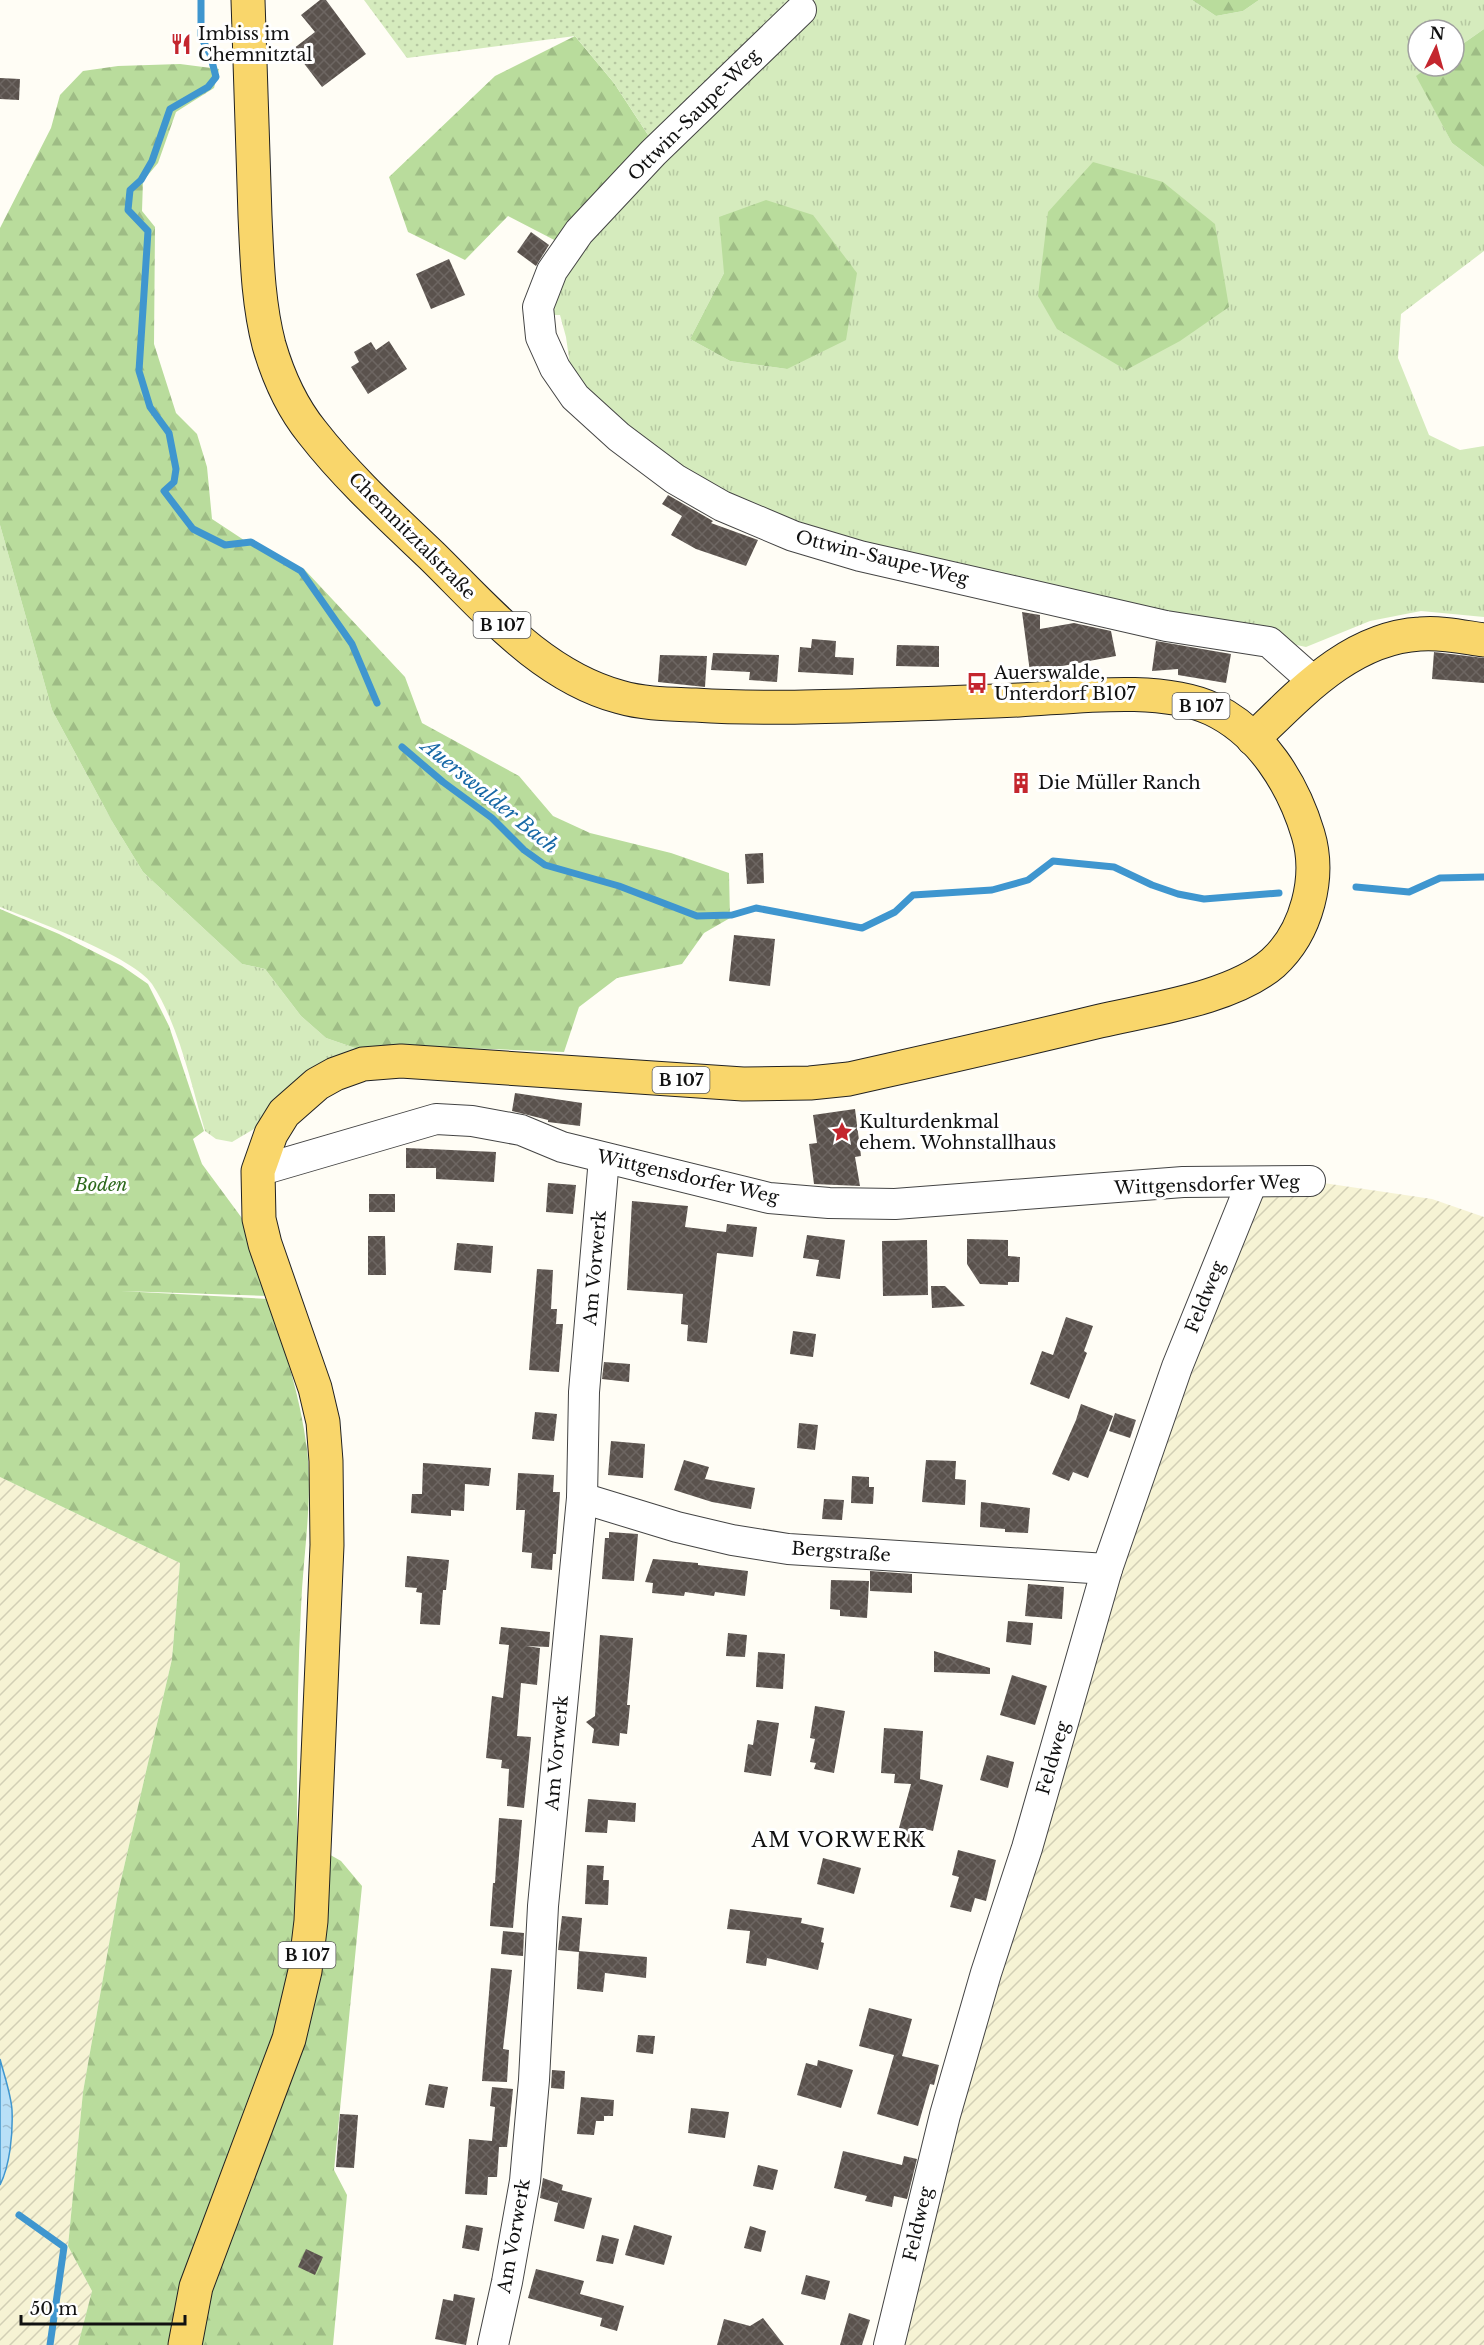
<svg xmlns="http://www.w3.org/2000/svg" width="1484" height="2345" viewBox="0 0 1484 2345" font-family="'Libre Baskerville',serif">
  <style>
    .farmland { fill: url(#farmland-furrows) }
    .grass { fill: url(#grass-tufts); fill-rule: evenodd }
    .forest { fill: url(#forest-firs) }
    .garden { fill: url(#garden-dots) }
    .water { fill: url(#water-ripples); stroke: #3f96cf; stroke-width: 1.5 }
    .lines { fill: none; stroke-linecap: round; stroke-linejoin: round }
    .stream { stroke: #3f96cf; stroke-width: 7 }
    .building { fill: url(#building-cross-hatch) }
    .minor-casing { stroke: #444; stroke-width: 32 }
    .major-casing { stroke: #222; stroke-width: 35 }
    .minor { stroke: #fff; stroke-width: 30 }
    .major { stroke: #f9d66b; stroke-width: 33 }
    .labels { text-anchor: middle; stroke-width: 6; stroke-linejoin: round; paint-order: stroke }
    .shield { fill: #fff; stroke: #585858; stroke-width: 1.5 }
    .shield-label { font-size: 16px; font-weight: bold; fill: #111 }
    .poi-label { font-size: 18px; fill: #111; stroke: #fff; text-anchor: start }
    .street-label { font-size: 18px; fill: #111; stroke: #fff }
    .park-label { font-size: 18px; font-style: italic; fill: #2f6b1f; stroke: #fff }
    .water-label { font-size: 20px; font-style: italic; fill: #1768a6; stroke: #fff }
    .neighbourhood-label { font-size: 20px; letter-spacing: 1.5px; fill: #111; stroke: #fff }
  </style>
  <defs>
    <pattern id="farmland-furrows" width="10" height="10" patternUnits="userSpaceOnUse" patternTransform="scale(1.5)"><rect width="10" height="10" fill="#f6f3d4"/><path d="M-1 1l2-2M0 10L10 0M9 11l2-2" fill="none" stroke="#d2cfb5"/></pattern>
    <pattern id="grass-tufts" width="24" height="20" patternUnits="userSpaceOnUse" patternTransform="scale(1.5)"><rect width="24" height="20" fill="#d5ebbd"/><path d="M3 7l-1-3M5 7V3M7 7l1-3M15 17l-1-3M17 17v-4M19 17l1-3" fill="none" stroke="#b6c8a1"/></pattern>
    <pattern id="forest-firs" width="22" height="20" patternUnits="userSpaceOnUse" patternTransform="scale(1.5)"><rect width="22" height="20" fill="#b9dc9c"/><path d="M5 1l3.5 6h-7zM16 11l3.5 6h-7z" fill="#9ebc85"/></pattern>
    <pattern id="garden-dots" width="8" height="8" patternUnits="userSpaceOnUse" patternTransform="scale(1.5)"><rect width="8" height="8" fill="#d5ebbd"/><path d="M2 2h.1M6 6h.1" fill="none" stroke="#b6c8a1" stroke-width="1.8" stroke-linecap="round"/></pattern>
    <pattern id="water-ripples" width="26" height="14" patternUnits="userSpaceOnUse" patternTransform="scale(1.5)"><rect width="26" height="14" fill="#b9e0f7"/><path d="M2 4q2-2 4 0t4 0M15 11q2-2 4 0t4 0" fill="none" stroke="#9ebfd3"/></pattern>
    <pattern id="building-cross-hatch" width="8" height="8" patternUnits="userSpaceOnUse" patternTransform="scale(1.5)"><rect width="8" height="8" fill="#5a524d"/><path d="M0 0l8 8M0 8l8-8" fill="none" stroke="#6d6662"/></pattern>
  </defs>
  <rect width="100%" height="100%" fill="#fffdf5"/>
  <g class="farmland">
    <path d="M1310 1181 1432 1199 1484 1217V2345H889L986 1973 1252 1182Z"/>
    <path d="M0 1477 180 1563 172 1659 118 1893 83 2092 68 2246 92 2291 78 2345H0V2185L5 2175 9 2151 12 2110 0 2059Z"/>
  </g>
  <g class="grass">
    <path d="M787 0H796L801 10 815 0H1192L1216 16 1243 11 1259 0H1484V29L1454 50V30H1418V66H1430L1417 76 1452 143 1484 167V251L1401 314 1398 358 1429 435 1460 450 1484 446V617L1421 611 1370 621 1306 647 1030 590 726 502 630 434 571 372 566 337 560 315H530L652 141ZM724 273 787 369 730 361 690 339Z"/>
    <path d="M0 525 52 710 113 823 143 872 242 964 265 969 301 1016 326 1038 358 1049 268 1111 254 1129 232 1142 216 1139 205 1131C191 1084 179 1025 152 984 134 957 33 920 0 907Z"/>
  </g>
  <g class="forest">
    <path d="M1192 0H1259L1243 11 1216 16Z"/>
    <path d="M1484 29V167L1452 143 1416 76 1430 66H1454V50Z"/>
    <path d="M575 36 614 83 652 141 562 244 508 216 465 260 408 232 389 177 495 76Z"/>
    <path d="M180 64 219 69 214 88 176 112 158 163 143 181 142 211 155 227 154 344 176 413 197 434 207 467 212 519 259 550 304 569 405 677 422 723 519 776 553 816 590 833 671 853 729 873 730 918 704 933 682 964 617 978 579 1007 564 1052 415 1046 358 1049 326 1038 301 1016 265 969 242 964 143 872 113 823 52 710 0 525V228L51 128 60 95 83 71 118 66Z"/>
    <path d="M1093 162 1163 182 1215 224 1229 307 1180 341 1126 370 1057 329 1038 296 1048 212Z"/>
    <path d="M766 200 813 215 857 273 846 340 787 369 730 361 690 339 724 273 719 217Z"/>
    <path d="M0 909 59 934 122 966 148 984 169 1026 204 1131 193 1139 202 1164 247 1225 268 1296 121 1291 268 1299C285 1350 300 1395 307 1449 313 1502 303 1555 301 1608 297 1684 297 1760 297 1836L341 1861 362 1886 334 2170 347 2195 333 2345H78L92 2291 68 2246 83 2092 118 1893 172 1659 180 1563 0 1477Z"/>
  </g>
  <path class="garden" d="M364 0H787L652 141 614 83 575 36 407 58Z"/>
  <path class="water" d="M0 2059C4 2075 11 2094 12 2110 13 2134 10 2165 0 2185Z"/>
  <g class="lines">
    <g class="stream">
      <path d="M201 0V37L210 54 216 77 208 87 170 109 152 161 141 180 130 190 128 210 148 231 139 371 150 407 169 433 176 469 174 482 164 491 193 529 225 545 251 542 301 571 352 644 377 703"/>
      <path d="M402 747 443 782 492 818 524 850 545 865 619 886 697 916 732 915 756 908 862 928 895 912 913 895 992 890 1028 880 1053 861 1114 867 1152 885 1178 894 1204 899 1279 893"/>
      <path d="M1356 887 1409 892 1440 878 1484 877"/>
      <path d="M19 2215 64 2247 50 2345"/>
    </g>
  </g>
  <g class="building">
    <path d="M320 0H326L366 54 322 87 293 49 315 32 301 15Z"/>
    <path d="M0 78 20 79 19 100 0 99Z"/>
    <path d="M531 232 549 245 536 266 517 252Z"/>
    <path d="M449 259 465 295 431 309 416 274Z"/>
    <path d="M389 341 407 369 368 394 351 367 359 362 354 352 371 342 376 350Z"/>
    <path d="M668 495 713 521 711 523 758 540 746 566 696 549 671 535 682 516 662 504Z"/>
    <path d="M1022 612 1040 615V629L1074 623 1111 631 1116 656 1030 672Z"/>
    <path d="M812 639 836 641 835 657 854 658 853 675 798 672 800 647 811 648Z"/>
    <path d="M1156 641 1231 654 1226 683 1178 675V669L1152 671Z"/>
    <path d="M897 645 939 646V667L896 666Z"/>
    <path d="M1434 652 1484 658V683L1432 679Z"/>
    <path d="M713 653 779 655 777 682 749 680 750 672 711 670Z"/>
    <path d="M660 655 707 656 705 687 658 682Z"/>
    <path d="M763 853 764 883 747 884 745 854Z"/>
    <path d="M734 935 775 939 770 986 729 981Z"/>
    <path d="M515 1093 582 1103 580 1126 548 1122V1120L512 1111Z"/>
    <path d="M855 1109 861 1156 855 1157 860 1186 814 1184 809 1144 817 1143 813 1115Z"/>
    <path d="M406 1148 496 1152 494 1182 436 1179V1168H406Z"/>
    <path d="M548 1183 576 1185 573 1214 546 1212Z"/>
    <rect x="369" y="1194" width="26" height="18"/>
    <path d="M632 1201 688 1206 685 1227 726 1232 727 1224 757 1227 753 1257 717 1253 707 1343 687 1341 688 1325 681 1324 683 1294 627 1290Z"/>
    <path d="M807 1235 845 1240 840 1279 816 1276 819 1260 803 1258Z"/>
    <path d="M368 1236H385L386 1275H368Z"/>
    <path d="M967 1239 1008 1240V1256L1020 1257 1019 1282H1008V1285L980 1284 967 1264Z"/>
    <path d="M927 1240 928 1295 883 1296 882 1241Z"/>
    <path d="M457 1243 493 1246 491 1273 454 1270Z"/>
    <path d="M537 1269 553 1270 551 1309H557L556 1324H563L559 1372 529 1370Z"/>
    <path d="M931 1286H945L965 1306 932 1308Z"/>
    <path d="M1066 1317 1093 1326 1084 1351 1087 1353 1069 1399 1030 1384 1042 1351 1053 1355Z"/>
    <path d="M793 1331 816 1334 813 1357 790 1354Z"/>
    <path d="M604 1362 630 1364 629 1382 602 1379Z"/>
    <path d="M1081 1404 1113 1416 1088 1478 1073 1472 1069 1481 1052 1474 1076 1420Z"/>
    <path d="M535 1412 557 1414 554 1441 532 1439Z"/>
    <path d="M1115 1413 1136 1420 1130 1438 1109 1431Z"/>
    <path d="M799 1423 818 1425 815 1450 797 1448Z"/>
    <path d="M611 1441 645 1444 643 1478 608 1475Z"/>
    <path d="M684 1460 709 1467 705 1479 755 1488 751 1509 712 1502 674 1490Z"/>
    <path d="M926 1460 956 1461 955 1479 966 1480 965 1505 922 1502Z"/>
    <path d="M423 1463 491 1468 489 1486 465 1484 464 1511 451 1510V1516L411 1513 412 1494H422Z"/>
    <path d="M518 1473 554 1475 553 1492H560L556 1554H553L552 1570 531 1568 532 1553 522 1552 525 1510H516Z"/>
    <path d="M852 1476 869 1477V1487H874L873 1504 851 1503Z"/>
    <path d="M824 1499 844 1500 842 1520 822 1519Z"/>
    <path d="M981 1502 1030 1508 1028 1533 1005 1532V1529L980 1527Z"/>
    <path d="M609 1532 638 1534 634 1581 602 1579 605 1538H609Z"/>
    <path d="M407 1556 449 1560 446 1590H443L440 1625 420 1624 422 1593 416 1592 417 1588 405 1587Z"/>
    <path d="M653 1559 698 1563V1565L748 1571 745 1596 715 1592 714 1596 685 1592 684 1596 652 1593 653 1583 645 1582Z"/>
    <path d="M870 1571 912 1574V1593L870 1591Z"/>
    <path d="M831 1580 869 1581 867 1618 840 1616V1610L830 1609Z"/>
    <path d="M1028 1584 1064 1587 1062 1619 1025 1616Z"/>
    <path d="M1008 1621 1033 1623 1031 1645 1006 1642Z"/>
    <path d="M501 1627 550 1632 549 1647 526 1646 540 1648 537 1685 521 1683 517 1736 531 1737 524 1808 507 1806 509 1769 501 1768 502 1760 486 1758 492 1696 503 1698 509 1645 499 1644Z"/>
    <path d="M728 1633 747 1635 745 1657 726 1656Z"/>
    <path d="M600 1635 633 1638 627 1705H630L627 1734 620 1733 619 1746 592 1743 594 1729 586 1722 595 1716Z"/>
    <path d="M934 1651 990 1668V1674L934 1672Z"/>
    <path d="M758 1652 785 1654 783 1689 756 1687Z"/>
    <path d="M1012 1675 1047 1686 1035 1725 1000 1715Z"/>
    <path d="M815 1706 845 1711 834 1773 814 1769 816 1763 810 1762 815 1739 810 1738Z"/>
    <path d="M757 1720 779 1723 771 1776 744 1772 748 1744 753 1745Z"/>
    <path d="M884 1728 923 1731 920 1779 943 1785 933 1831 925 1829 920 1846 896 1839 911 1784 894 1783 895 1774 881 1773Z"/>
    <path d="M987 1755 1014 1762 1008 1788 980 1780Z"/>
    <path d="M588 1799 636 1803 635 1822 608 1820 607 1833 585 1832Z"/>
    <path d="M499 1818 522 1820 513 1928 490 1926 493 1883H495Z"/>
    <path d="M958 1850 996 1860 986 1901 975 1898 971 1912 950 1907 959 1877 952 1875Z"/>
    <path d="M823 1858 861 1868 854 1894 817 1884Z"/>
    <path d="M587 1865 604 1866 603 1880H609L608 1905 585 1904Z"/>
    <path d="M730 1909 802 1918 801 1923 824 1928 821 1942 824 1943 818 1970 767 1958 766 1966 746 1963 750 1931 727 1929Z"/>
    <path d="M562 1916 582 1918 579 1952 558 1950Z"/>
    <path d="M503 1931 524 1933 523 1956 501 1954Z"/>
    <path d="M579 1951 647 1957 646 1978 605 1973 603 1992 577 1989Z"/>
    <path d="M491 1968 512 1970 503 2049 509 2050 507 2082 482 2081Z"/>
    <path d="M869 2008 912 2019 902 2056 939 2065 934 2085 930 2084 918 2126 877 2114 894 2055 859 2046Z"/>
    <path d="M638 2035 655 2036 653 2054 636 2052Z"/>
    <path d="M818 2060 853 2070 841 2108 797 2095 806 2063 817 2066Z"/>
    <path d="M552 2070 565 2071 564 2089 551 2088Z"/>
    <path d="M429 2084 448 2087 444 2108 425 2105Z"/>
    <path d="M492 2087 513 2089 507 2147H499L497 2177H488L487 2195 465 2194 469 2139 492 2141 495 2107 490 2106Z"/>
    <path d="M581 2097 614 2100 613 2116H604V2121H596L594 2135 577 2134Z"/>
    <path d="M691 2108 729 2112 725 2138 688 2133Z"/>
    <path d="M340 2114 358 2115 354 2168 336 2167Z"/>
    <path d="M843 2151 902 2165 904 2156 917 2159 907 2199 894 2196 892 2207 865 2201 867 2196 834 2188Z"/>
    <path d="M758 2165 778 2170 773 2190 753 2186Z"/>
    <path d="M543 2178 563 2185 558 2203 540 2198Z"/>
    <path d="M561 2190 592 2198 584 2229 554 2221Z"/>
    <path d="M466 2225 483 2228 479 2251 462 2248Z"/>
    <path d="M634 2225 672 2236 664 2265 625 2255Z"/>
    <path d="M750 2226 766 2231 761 2252 744 2248Z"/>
    <path d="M602 2235 619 2239 613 2264 596 2261Z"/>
    <path d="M306 2249 323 2257 315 2275 298 2267Z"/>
    <path d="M536 2269 584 2281 580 2294 624 2306 617 2331 600 2326 602 2318 528 2298Z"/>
    <path d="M806 2275 830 2281 825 2300 801 2294Z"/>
    <path d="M454 2294 475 2298 466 2345 435 2339 443 2299 453 2301Z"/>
    <path d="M849 2313 870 2320 862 2345H840Z"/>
    <path d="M763 2318 784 2345H717L724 2319 750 2326Z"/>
  </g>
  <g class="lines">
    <defs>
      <g id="minor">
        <path d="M801 10 653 153 579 232 552 271 538 307 541 337 555 368 575 397 619 437 675 479 722 506 793 536 860 556 1166 626 1269 642 1313 681"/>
        <path d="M258 1171 436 1119 472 1121 521 1130 562 1147 769 1198 829 1203 895 1204 1183 1182 1310 1181"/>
        <path d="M582 1498 677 1527 732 1540 788 1549 1107 1569"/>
        <path d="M493 2345 507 2282 525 2181 534 2080 543 1906 582 1498 584 1392 604 1158"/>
        <path d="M889 2345 945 2115 986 1973 1027 1848 1107 1569 1177 1367 1252 1182"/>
      </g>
      <g id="major">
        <path d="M1253 739C1300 694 1350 638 1420 634 1441 632 1463 637 1484 640"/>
        <path d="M185 2345 196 2287 289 2039 305 1971 311 1921 327 1545 326 1461 323 1422 315 1388 265 1244 259 1219 258 1171 271 1134 284 1113 317 1084 335 1074 363 1064 401 1061 743 1084 810 1083 849 1079 889 1070C960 1054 1030 1038 1100 1021 1152 1009 1233 998 1273 963 1307 932 1321 877 1308 834 1293 784 1261 732 1212 709 1160 685 1075 697 1019 700 972 702 925 704 878 705 817 707 756 709 695 705 670 704 644 704 620 697 542 676 487 610 432 556 390 516 347 477 312 432 291 406 278 376 269 345 258 303 257 259 255 216 252 144 251 72 248 0"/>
      </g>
    </defs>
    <use href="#minor" class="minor-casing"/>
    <use href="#major" class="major-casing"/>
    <use href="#minor" class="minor"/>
    <use href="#major" class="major"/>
  </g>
  <defs>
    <symbol id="restaurant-bare" viewBox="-9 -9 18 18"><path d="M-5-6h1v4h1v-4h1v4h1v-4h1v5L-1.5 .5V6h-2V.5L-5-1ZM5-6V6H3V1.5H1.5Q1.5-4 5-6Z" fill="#c4262e" stroke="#fff" stroke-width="2.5" paint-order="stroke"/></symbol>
    <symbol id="bus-bare" viewBox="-9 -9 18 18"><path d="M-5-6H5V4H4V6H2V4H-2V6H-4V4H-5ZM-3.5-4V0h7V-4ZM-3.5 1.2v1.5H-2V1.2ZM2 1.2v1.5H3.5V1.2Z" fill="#c4262e" stroke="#fff" stroke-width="2.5" paint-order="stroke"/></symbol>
    <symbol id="building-bare" viewBox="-9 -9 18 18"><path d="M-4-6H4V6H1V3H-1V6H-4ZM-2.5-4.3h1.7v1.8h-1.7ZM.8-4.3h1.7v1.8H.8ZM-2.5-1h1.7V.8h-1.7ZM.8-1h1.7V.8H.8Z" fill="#c4262e" stroke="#fff" stroke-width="2.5" paint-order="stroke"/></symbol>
    <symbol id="sight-bare" viewBox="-9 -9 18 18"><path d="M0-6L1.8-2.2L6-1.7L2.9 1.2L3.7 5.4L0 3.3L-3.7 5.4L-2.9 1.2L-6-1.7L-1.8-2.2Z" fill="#c4262e" stroke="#fff" stroke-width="2.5" paint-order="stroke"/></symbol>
  </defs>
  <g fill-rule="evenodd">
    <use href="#restaurant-bare" x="166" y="29" width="30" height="30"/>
    <use href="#bus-bare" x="962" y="668" width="30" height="30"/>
    <use href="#building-bare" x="1006" y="768" width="30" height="30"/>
    <use href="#sight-bare" x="827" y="1117" width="30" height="30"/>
  </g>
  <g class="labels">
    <g class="shield">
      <rect x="473.5" y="612" width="57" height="26" rx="4.5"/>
      <rect x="1172.5" y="693" width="57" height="26" rx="4.5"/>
      <rect x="652.5" y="1067" width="57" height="26" rx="4.5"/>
      <rect x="278.5" y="1942" width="57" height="26" rx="4.5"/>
    </g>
    <g class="shield-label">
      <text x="502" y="631">B 107</text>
      <text x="1201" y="712">B 107</text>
      <text x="681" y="1086">B 107</text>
      <text x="307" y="1961">B 107</text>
    </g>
    <g class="poi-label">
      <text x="198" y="40">Imbiss im<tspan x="198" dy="21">Chemnitztal</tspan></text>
      <text x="994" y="679">Auerswalde,<tspan x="994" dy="21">Unterdorf B107</tspan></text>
      <text x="1038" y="789">Die Müller Ranch</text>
      <text x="859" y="1128">Kulturdenkmal<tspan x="859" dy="21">ehem. Wohnstallhaus</tspan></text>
    </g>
    <g class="street-label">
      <text transform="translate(694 115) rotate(-45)" y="6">Ottwin-Saupe-Weg</text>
      <text transform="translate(412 536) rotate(45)" y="6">Chemnitztalstraße</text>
      <text transform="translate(882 558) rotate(14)" y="6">Ottwin-Saupe-Weg</text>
      <text transform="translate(688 1177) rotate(13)" y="6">Wittgensdorfer Weg</text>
      <text transform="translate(1207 1185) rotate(-2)" y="6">Wittgensdorfer Weg</text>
      <text transform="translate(595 1268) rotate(-85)" y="6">Am Vorwerk</text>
      <text transform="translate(1205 1297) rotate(-68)" y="6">Feldweg</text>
      <text transform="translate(841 1552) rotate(4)" y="6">Bergstraße</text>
      <text transform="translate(557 1753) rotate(-85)" y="6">Am Vorwerk</text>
      <text transform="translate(1053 1758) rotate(-74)" y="6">Feldweg</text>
      <text transform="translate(918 2224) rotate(-77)" y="6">Feldweg</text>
      <text transform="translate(514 2236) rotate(-80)" y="6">Am Vorwerk</text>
    </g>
    <g class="park-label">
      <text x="101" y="1191">Boden</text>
    </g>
    <g class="water-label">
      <text transform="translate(490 796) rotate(39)" y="7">Auerswalder Bach</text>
    </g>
    <g class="neighbourhood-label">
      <text x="839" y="1847">AM VORWERK</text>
    </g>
  </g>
  <g transform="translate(1436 48) rotate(5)"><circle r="28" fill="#ffffff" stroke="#a0a0a0" stroke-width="1.5"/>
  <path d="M0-4.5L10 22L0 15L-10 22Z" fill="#c4262e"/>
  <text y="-9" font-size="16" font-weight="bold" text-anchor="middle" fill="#111111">N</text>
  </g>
  <path d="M21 2315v9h164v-9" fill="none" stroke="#111111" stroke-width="3"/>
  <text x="30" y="2315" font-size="18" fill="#111111" stroke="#ffffff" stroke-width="4.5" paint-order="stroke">50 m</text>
</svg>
